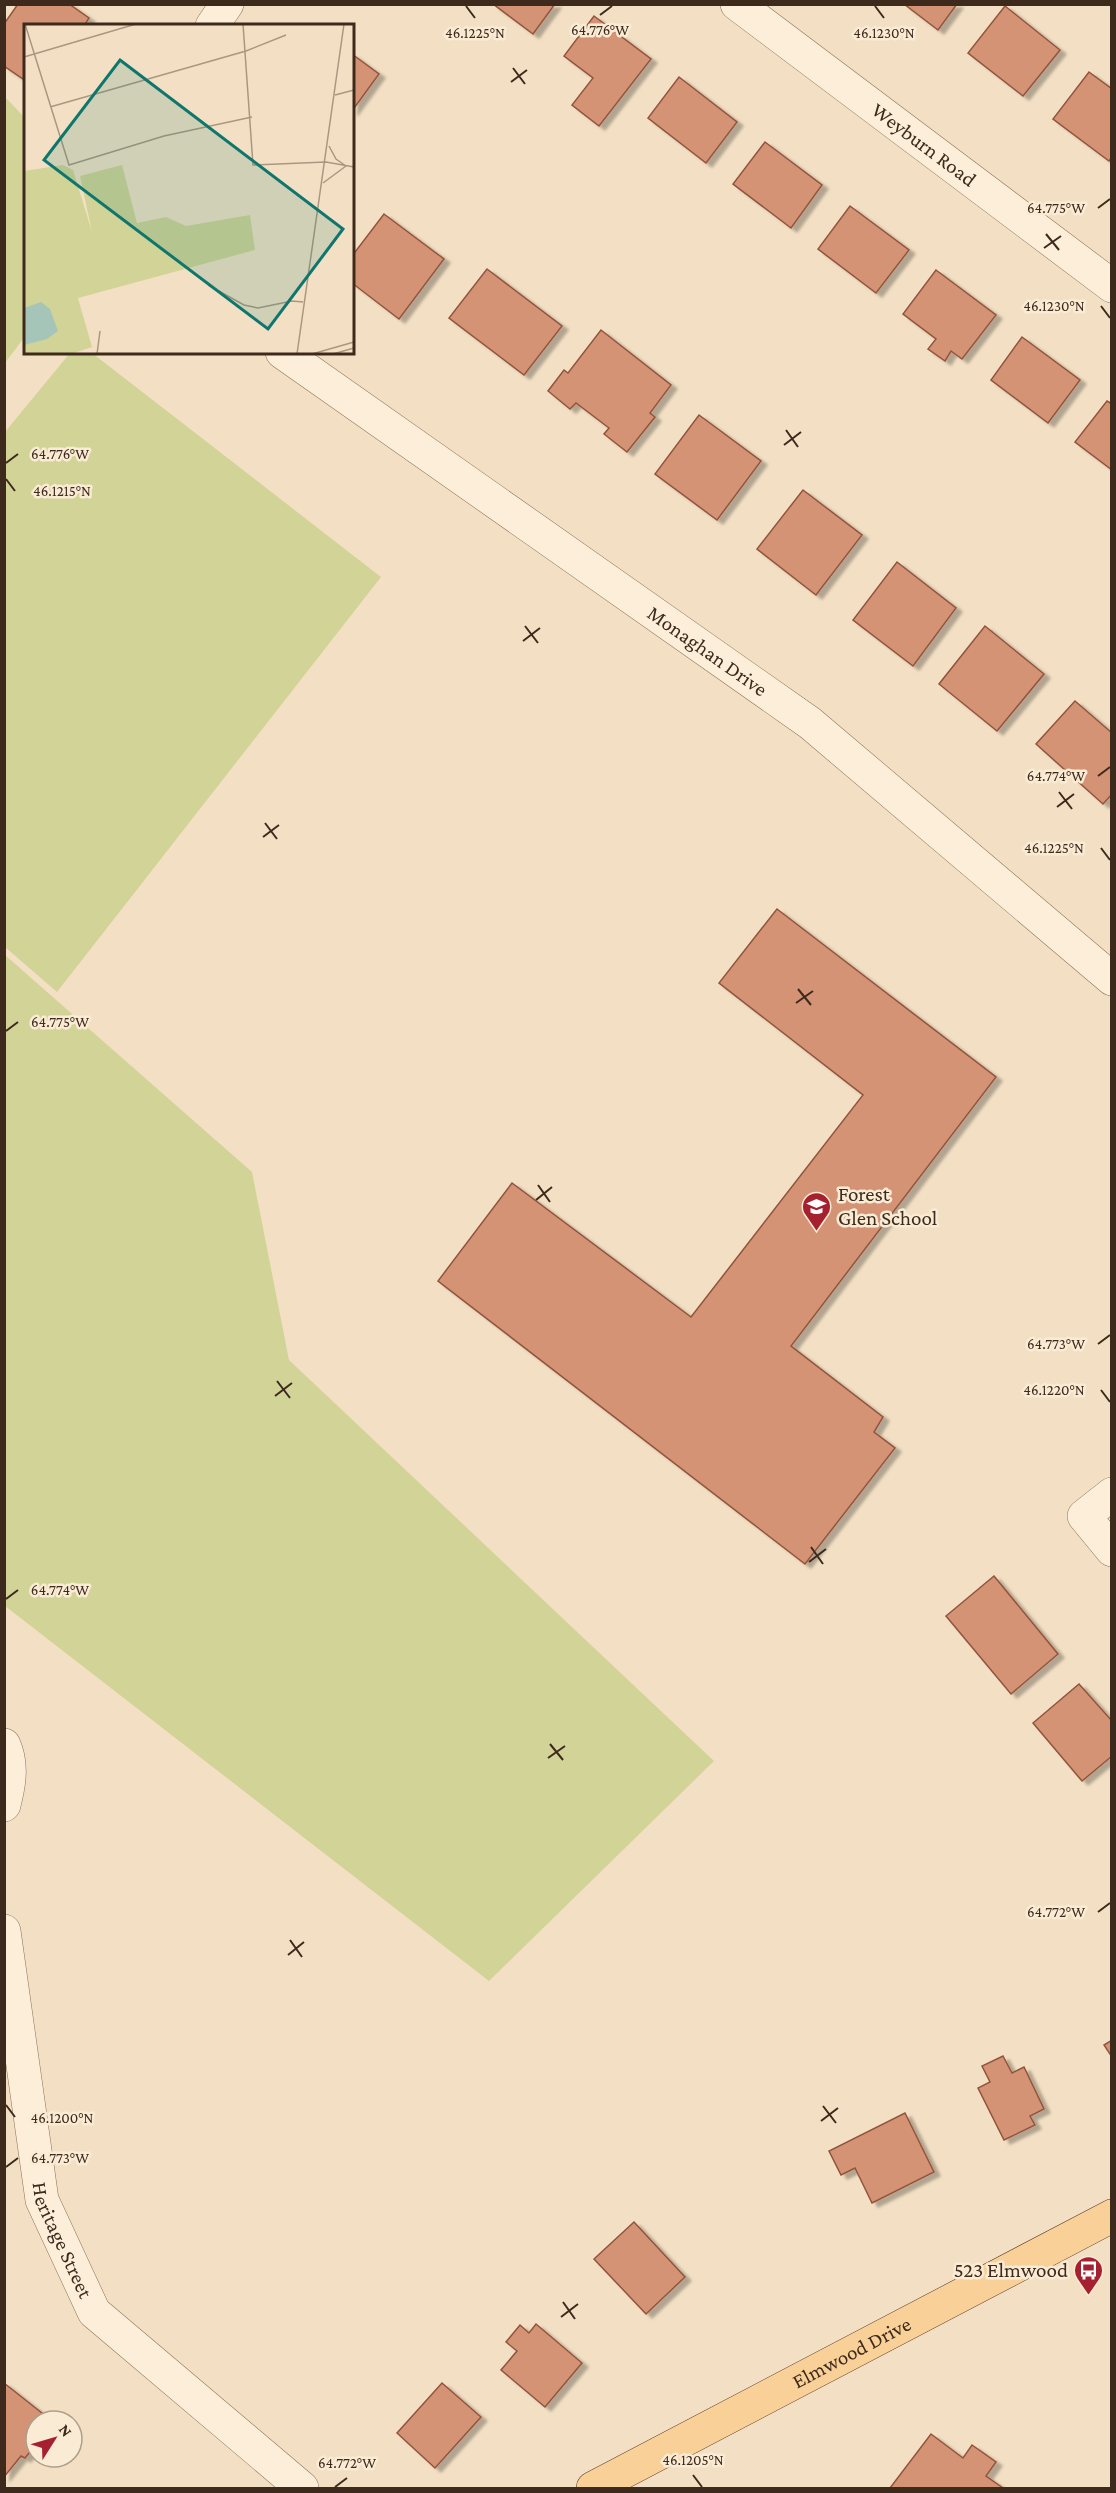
<svg xmlns="http://www.w3.org/2000/svg" width="1116" height="2493" viewBox="0 0 1116 2493" font-family="'Crimson Pro',serif">
  <style>
    .green { fill: #d2d396 }
    .building { fill: #d59376; stroke: #92543b; stroke-width: 1.5; filter: url(#shadow) }
    .lines { fill: none; stroke-linecap: round; stroke-linejoin: round }
    .street-casing { stroke: #907058; stroke-width: 34 }
    .primary-casing { stroke: #5d3e2c; stroke-width: 34 }
    .street { stroke: #fceed8; stroke-width: 33 }
    .primary { stroke: #f9d198; stroke-width: 33 }
    .ticks { fill: none; stroke: #3e2a1d; stroke-width: 2 }
    .labels { text-anchor: middle; stroke-width: 5; stroke-linejoin: round; paint-order: stroke }
    .street-label { font-size: 21px; fill: #3e2a1d; stroke: #f9ebd4 }
    .poi-label { font-size: 21px; fill: #3e2a1d; stroke: #f9ebd4; text-anchor: start }
    .inset-road { fill: none; stroke: #ab9781; stroke-width: 1.5 }
    .view { fill: #0f766e; fill-opacity: 0.15; stroke: #0f766e; stroke-width: 3 }
    .inset-edge { fill: none; stroke: #3e2a1d; stroke-width: 3 }
    .ticks-label { font-size: 15px; text-anchor: middle; fill: #3e2a1d; stroke: #f9ebd4; stroke-width: 5; stroke-linejoin: round; paint-order: stroke }
  </style>
  <defs>
    <filter id="shadow"><feDropShadow dx="6" dy="4" stdDeviation="1.5" flood-color="#0004"/></filter>
  </defs>
  <rect width="100%" height="100%" fill="#f3e0c4"/>
  <g class="green">
    <path d="M5 97 25 118 26 335 5 363Z"/>
    <path d="M70 353H92L381 577 57 992 5 947V432Z"/>
    <path d="M5 955 252 1172 289 1360 714 1761 489 1981 5 1606Z"/>
  </g>
  <g class="building">
    <path d="M18 4H69L89 18 84 26H26V81L4 66V24Z"/>
    <path d="M493 4H555L533 34Z"/>
    <path d="M904 4H957L938 30Z"/>
    <path d="M1005 6 1060 50 1023 96 968 53Z"/>
    <path d="M594 16 651 59 599 126 572 105 593 78 564 56Z"/>
    <path d="M352 54 379 74 352 111Z"/>
    <path d="M1089 72 1112 89V157L1109 161 1053 119Z"/>
    <path d="M679 77 737 122 706 163 648 118Z"/>
    <path d="M765 142 822 185 791 228 733 184Z"/>
    <path d="M850 206 909 250 876 293 818 249Z"/>
    <path d="M384 214 444 259 399 319 352 283V256Z"/>
    <path d="M487 269 562 326 524 375 449 318Z"/>
    <path d="M936 270 996 315 962 359 951 351 945 361 928 349 936 339 903 314Z"/>
    <path d="M601 330 671 385 650 413 655 417 627 452 604 434 609 428 576 403 570 409 548 391 564 370 568 373Z"/>
    <path d="M1022 337 1080 380 1048 423 991 380Z"/>
    <path d="M1107 401 1112 404V470L1075 442Z"/>
    <path d="M699 415 761 461 717 520 655 474Z"/>
    <path d="M803 490 862 535 816 595 757 549Z"/>
    <path d="M897 562 956 608 913 666 853 620Z"/>
    <path d="M985 626 1044 674 997 731 939 684Z"/>
    <path d="M1075 701 1112 733V794L1103 804 1036 744Z"/>
    <path d="M777 909 996 1077 791 1346 883 1417 874 1432 895 1448 805 1564 438 1281 512 1183 691 1317 863 1095 719 983Z"/>
    <path d="M994 1576 1058 1654 1011 1694 946 1616Z"/>
    <path d="M1079 1684 1112 1721V1756L1082 1781 1033 1723Z"/>
    <path d="M1112 2040V2057L1104 2045Z"/>
    <path d="M1003 2056 1012 2073 1024 2067 1044 2109 1030 2116 1035 2125 1004 2140 978 2088 990 2082 982 2066Z"/>
    <path d="M905 2113 934 2172 872 2203 855 2168 841 2175 829 2151Z"/>
    <path d="M634 2222 685 2277 646 2314 594 2259Z"/>
    <path d="M536 2324 582 2363 545 2407 501 2370 517 2351 506 2342 520 2325 529 2333Z"/>
    <path d="M4 2383 52 2421H36V2448L34 2447 25 2458 21 2456 4 2477Z"/>
    <path d="M442 2383 481 2417 435 2468 397 2433Z"/>
    <path d="M931 2434 963 2458 972 2445 996 2462 986 2476 1003 2488H890Z"/>
  </g>
  <g class="lines">
    <defs>
      <g id="street">
        <path id="s1" d="M737 4 1112 286"/>
        <path d="M212 26 227 4"/>
        <path id="s2" d="M282 352 810 723 1112 979"/>
        <path d="M1112 1494 1084 1516 1112 1550"/>
        <path d="M4 1745C13 1765 9 1785 4 1805"/>
        <path id="s3" d="M4 1931 42 2200 94 2312 302 2488"/>
      </g>
      <g id="primary">
        <path id="s4" d="M593 2488 1112 2216"/>
      </g>
    </defs>
    <use href="#street" class="street-casing"/>
    <use href="#primary" class="primary-casing"/>
    <use href="#street" class="street"/>
    <use href="#primary" class="primary"/>
  </g>
  <path class="ticks" d="M466 6 475 18M875 6 884 18M600 15 612 6M513 68 525 84M511 82 527 70M1098 208 1110 199M1046 234 1059 250M1044 248 1061 236M1101 306 1110 318M786 430 798 447M784 445 801 432M6 463 18 454M6 479 15 491M525 626 538 643M523 641 540 628M1098 776 1110 767M1059 792 1072 809M1057 807 1074 794M265 823 277 839M263 837 279 825M1101 848 1110 860M798 989 811 1005M796 1003 813 991M6 1031 18 1022M538 1185 550 1202M536 1200 552 1187M1098 1344 1110 1335M277 1381 290 1398M1101 1390 1110 1402M275 1396 292 1383M811 1547 823 1564M809 1562 826 1549M6 1599 18 1590M550 1744 563 1760M548 1758 565 1746M1098 1912 1110 1903M290 1940 302 1957M288 1955 304 1942M6 2105 15 2117M823 2106 836 2123M821 2121 838 2108M6 2167 18 2158M563 2302 575 2319M561 2317 578 2304M693 2475 702 2487M335 2487 347 2478"/>
  <defs>
    <symbol id="school-pin" viewBox="-11 -11 22 30"><path d="M0 17L-7.5 6A9.5 9.5 0 1 1 7.5 6Z" fill="#a62130" stroke="#f9ebd4"/><path d="M0-5L7-2L0 1L-7-2ZM-4 1L0 2.5L4 1V4Q0 6-4 4Z" fill="#fff"/></symbol>
    <symbol id="bus-pin" viewBox="-11 -11 22 30"><path d="M0 17L-7.5 6A9.5 9.5 0 1 1 7.5 6Z" fill="#a62130" stroke="#f9ebd4"/><path d="M-5-6H5V4H4V6H2V4H-2V6H-4V4H-5ZM-3.5-4V0h7V-4ZM-3.5 1.2v1.5H-2V1.2ZM2 1.2v1.5H3.5V1.2Z" fill="#fff"/></symbol>
  </defs>
  <g fill-rule="evenodd">
    <use href="#school-pin" x="800" y="1190" width="33" height="45"/>
    <use href="#bus-pin" x="1072" y="2254" width="33" height="45"/>
  </g>
  <g class="labels">
    <g class="street-label">
      <text dy="7" stroke="none"><textPath href="#s1" startOffset="234">Weyburn Road</textPath></text>
      <text dy="7" stroke="none"><textPath href="#s2" startOffset="520">Monaghan Drive</textPath></text>
      <text dy="7" stroke="none"><textPath href="#s3" startOffset="316">Heritage Street</textPath></text>
      <text dy="7" stroke="none"><textPath href="#s4" startOffset="292">Elmwood Drive</textPath></text>
    </g>
    <g class="poi-label">
      <text x="838" y="1201">Forest<tspan x="838" dy="24">Glen School</tspan></text>
      <text x="1068" y="2277" text-anchor="end">523 Elmwood</text>
    </g>
  </g>
  <g transform="translate(24 24)">
    <rect width="330" height="330" fill="#f3e0c4"/>
    <path d="M39 141 49 146 68 208 56 152 98 141 113 199 142 193 162 202 226 191 231 226 54 274 68 323 47 330H0V147Z" fill="#d2d396"/>
    <path d="M17 278 26 285 34 307 23 315 0 321V284Z" fill="#a6c5b9"/>
    <path class="inset-road" d="M1 0 45 141 140 112 228 93M219 0 229 141 302 138 330 143M0 33 112 0M311 71 330 66M26 83 222 27 262 11M305 122 312 135 322 142M299 159 322 142M184 261 220 281 234 284 268 277 279 278M73 330 76 307M273 330 320 0M288 330 330 318M309 330 330 324"/>
    <path class="view" d="M96 36 319 205 244 305 20 136Z"/>
    <rect width="330" height="330" class="inset-edge"/>
  </g>
  <g class="ticks-label">
    <text x="600" y="35">64.776°W</text>
    <text x="475" y="38">46.1225°N</text>
    <text x="884" y="38">46.1230°N</text>
    <text x="1056" y="213">64.775°W</text>
    <text x="1054" y="311">46.1230°N</text>
    <text x="60" y="459">64.776°W</text>
    <text x="62" y="496">46.1215°N</text>
    <text x="1056" y="781">64.774°W</text>
    <text x="1054" y="853">46.1225°N</text>
    <text x="60" y="1027">64.775°W</text>
    <text x="1056" y="1349">64.773°W</text>
    <text x="1054" y="1395">46.1220°N</text>
    <text x="60" y="1595">64.774°W</text>
    <text x="1056" y="1917">64.772°W</text>
    <text x="62" y="2123">46.1200°N</text>
    <text x="60" y="2163">64.773°W</text>
    <text x="693" y="2465">46.1205°N</text>
    <text x="347" y="2468">64.772°W</text>
  </g>
  <rect width="1116" height="2493" fill="none" stroke="#3e2a1d" stroke-width="12"/>
  <g transform="translate(54 2439) rotate(53)"><circle r="28" fill="#f9ebd4" stroke="#ae9e8b" stroke-width="1.5"/>
  <path d="M0-4.5L10 22L0 15L-10 22Z" fill="#a62130"/>
  <text y="-9" font-size="16" font-weight="bold" text-anchor="middle" fill="#3e2a1d">N</text>
  </g>
</svg>
